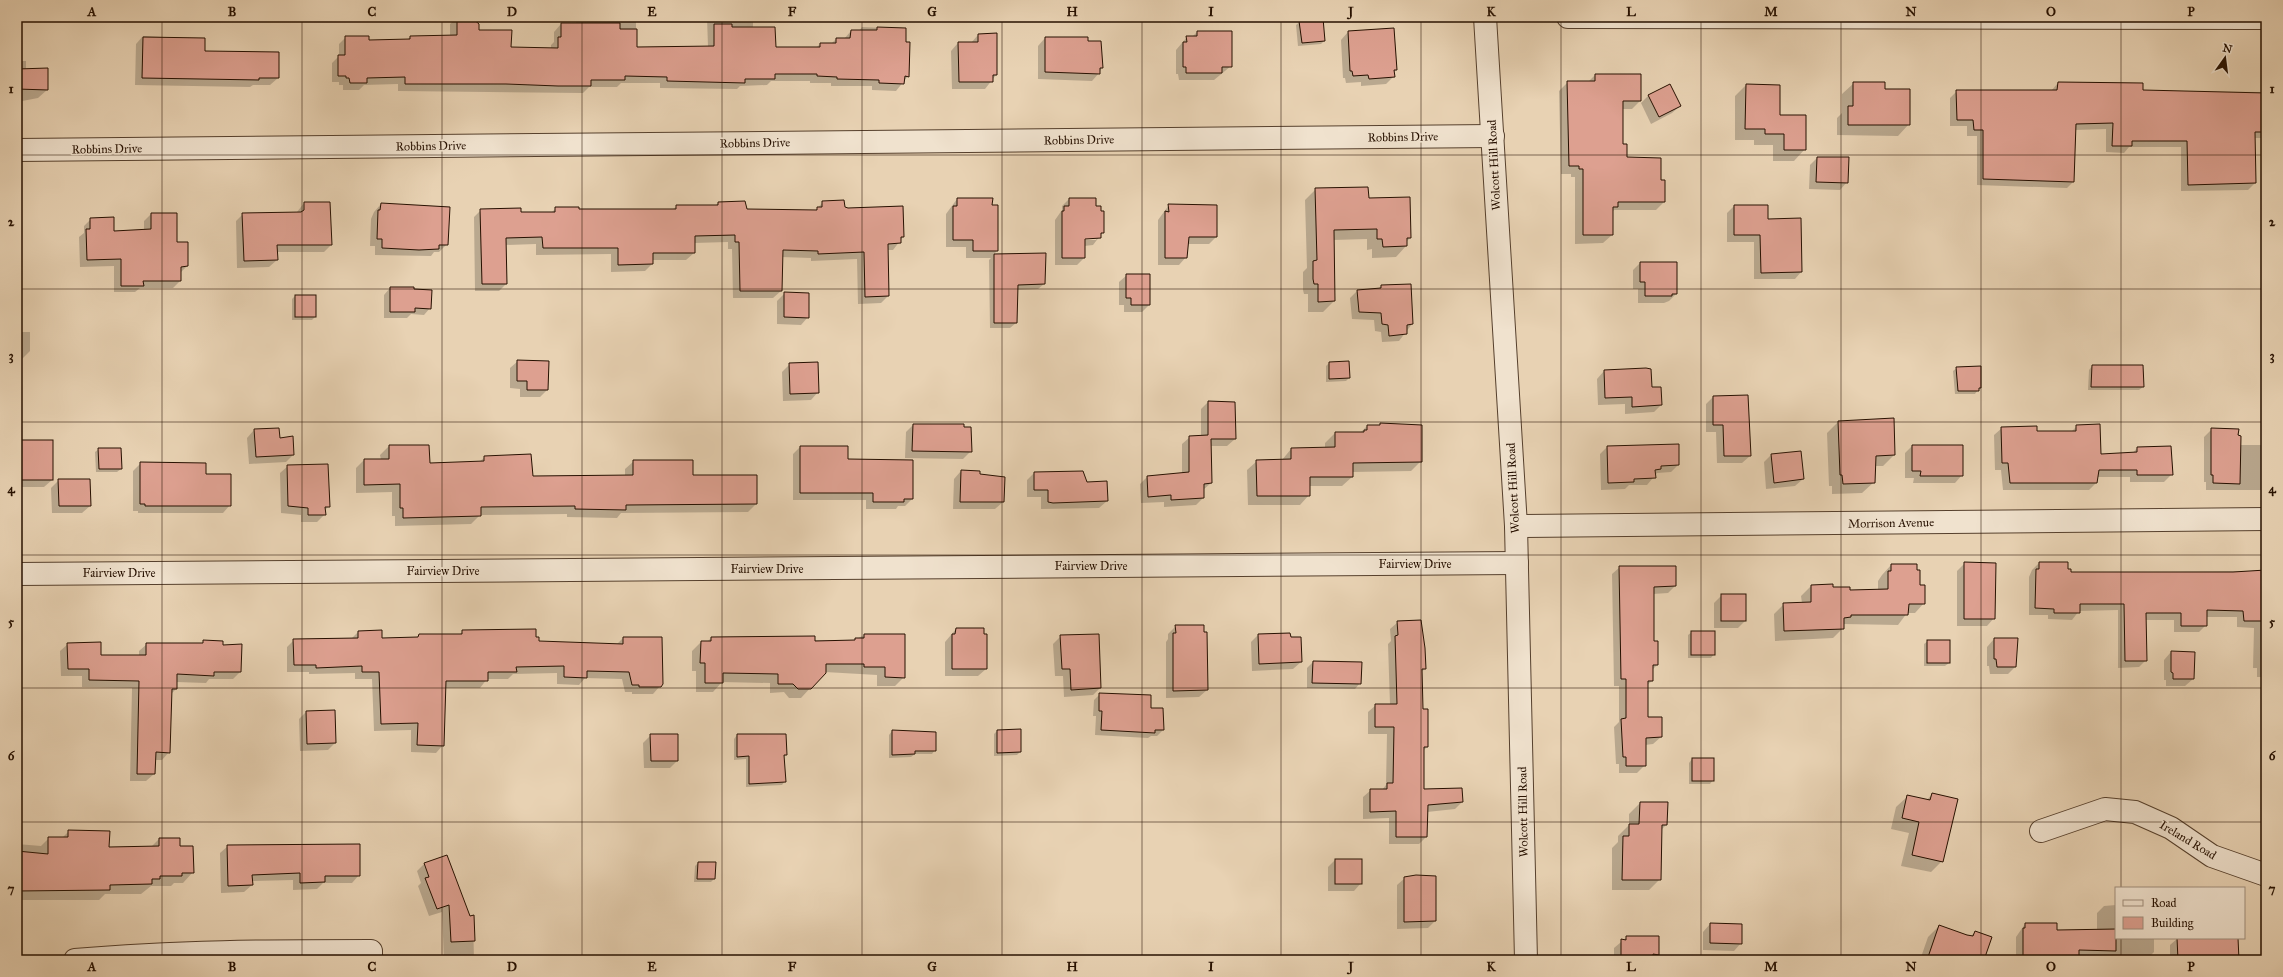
<svg xmlns="http://www.w3.org/2000/svg" width="2283" height="977" viewBox="0 0 2283 977" font-family="'IM FELL Great Primer',serif">
  <style>
    .shadow { fill: #0003; fill-rule: evenodd }
    .building { fill: #dda090; stroke: #261000 }
    .lines { fill: none; stroke-linecap: round; stroke-linejoin: round }
    .minor-casing { stroke: #56402d; stroke-width: 24 }
    .minor { stroke: #f0e2ce; stroke-width: 22 }
    .grid { fill: none; stroke: #261000; stroke-width: 1; stroke-opacity: 0.55 }
    .labels { text-anchor: middle; stroke-width: 3.5; stroke-linejoin: round; paint-order: stroke }
    .street-label { font-size: 12px; fill: #261000; stroke: #f0e2ce }
    .neatline { fill: none; stroke: #261000; stroke-width: 1.5 }
    .grid-label { font-size: 13px; text-anchor: middle; font-weight: bold; fill: #261000 }
  </style>
  <rect width="100%" height="100%" fill="#e8d2b3"/>
  <filter id="stains"><feTurbulence type="fractalNoise" baseFrequency=".005" numOctaves="4"/><feColorMatrix values="0 0 0 0 .2 0 0 0 0 .09 0 0 0 0 .02 0 0 0 .5 -.17"/></filter>
  <radialGradient id="worn" r=".72"><stop offset=".6" stop-color="#630" stop-opacity="0"/><stop offset="1" stop-color="#630" stop-opacity=".3"/></radialGradient>
  <g class="shadow">
    <path d="M457 17H470L478 31 510 48 551 49V45L554 42V32L561 24H575L580 17H636V48L708 47 707 17H753V28L775 48H816L820 44H831L836 39H844L851 31H859L862 27 905 29 908 76 896 91 872 90V86H831V83H810V81H771L767 85 740 86 737 89 660 88V83H621L617 87H589L583 93 398 91V84L364 85 359 90H343V85H339V82H332V63L339 56V44L346 37 368 41 407 40 411 36H450V24Z"/>
    <path d="M1300 22 1324 41 1321 44 1298 46 1296 25Z"/>
    <path d="M1394 29 1396 70 1393 73V77L1386 84 1361 86V82L1346 83 1345 78H1343L1341 40 1348 32Z"/>
    <path d="M1197 32 1231 66 1214 80H1179L1178 74H1176V50L1187 37H1192Z"/>
    <path d="M978 35 996 75 985 89H952L951 51 958 43H971Z"/>
    <path d="M143 36 204 39V52L278 78 270 85H253L250 87 135 85 136 44Z"/>
    <path d="M1045 38 1087 42 1102 67 1099 73 1092 81 1038 79V46Z"/>
    <path d="M17 61H26V70L47 90 38 98 17 102Z"/>
    <path d="M1595 75 1640 101 1632 109H1622V145L1626 158 1660 181 1664 202 1656 210H1614L1612 212V235L1603 243 1575 244V177H1571V174H1561L1559 91 1568 82H1588Z"/>
    <path d="M1854 83 1884 90 1909 124 1898 136 1837 135V118L1842 113V94Z"/>
    <path d="M2058 83 2142 84V91L2266 92V138H2254L2255 183 2248 190 2181 191V147H2129L2124 153 2106 152V129L2075 130 2074 181 2067 188 1977 185V136H1967V126H1950V98L1957 91H2051Z"/>
    <path d="M1669 85 1680 106 1672 113 1651 124 1641 103 1648 96Z"/>
    <path d="M1746 85 1779 116 1805 149 1794 161H1773V145H1754V140H1735V96Z"/>
    <path d="M1817 158 1847 182 1840 190 1809 189 1810 165Z"/>
    <path d="M1316 189 1368 199 1410 238 1406 242V246L1396 257 1372 258V249L1367 250V239L1333 240 1334 301 1323 312H1308V294H1304L1303 290V272L1307 268 1305 200Z"/>
    <path d="M957 199 997 251 993 255 1045 254 1044 284 1038 289 1016 290V323L1010 328H990L989 260 991 258H966V247H946V214Z"/>
    <path d="M1069 199 1095 207 1103 232 1093 245 1084 246V258L1077 265H1055V220L1062 210V206ZM1098 237 1096 240H1080V238Z"/>
    <path d="M823 202 844 208 903 237 893 250H887L888 296 881 303 858 304 857 259 811 261V258L781 257V291L773 298H733L732 249H728V242L694 243V253L686 260H652V264L645 271 611 272V254L536 255V244L505 245 506 284 499 291H475L474 217 481 210 520 213H551L556 208 578 210H672L677 206H715L718 203 746 210 815 211Z"/>
    <path d="M304 203 331 245 324 252H277V260L269 267 237 268 236 221 243 214 297 212Z"/>
    <path d="M381 204 447 244 439 252H434L431 256 375 255V246H370L371 219 374 212Z"/>
    <path d="M1169 205 1216 237 1209 244H1187L1186 257 1179 265H1158V220Z"/>
    <path d="M1734 206 1767 220 1801 219V272L1795 279H1754V242H1727V213Z"/>
    <path d="M151 214 176 243 187 266 180 273V281L173 288H140L135 292H114V266L80 267 79 237 84 233V226L91 219 113 232 144 230V221Z"/>
    <path d="M1640 263 1676 294 1669 301 1664 303H1638V289H1633V270Z"/>
    <path d="M1127 275 1149 305 1142 312H1124V305H1119V282Z"/>
    <path d="M1381 286 1412 324 1399 341 1382 342 1381 332 1375 331 1374 320 1352 319 1350 298 1357 291 1378 289Z"/>
    <path d="M390 288 413 290 430 308 424 315 411 314 407 318H384V295Z"/>
    <path d="M785 293 808 317 801 325 777 324V301Z"/>
    <path d="M295 296 315 317 312 320H292V299Z"/>
    <path d="M22 325V332H30V351L22 359V373L17 378V326Z"/>
    <path d="M518 361 547 390 540 397H520V389L510 388V368Z"/>
    <path d="M1329 363 1349 378 1346 381 1326 382V366Z"/>
    <path d="M790 364 818 392 811 400 783 401 782 372Z"/>
    <path d="M2092 366 2143 387 2139 390H2088L2089 370Z"/>
    <path d="M1957 368 1980 387 1975 394H1955L1953 371Z"/>
    <path d="M1604 371 1651 388 1661 405 1654 412 1625 414V404L1598 405 1597 379Z"/>
    <path d="M1713 397 1750 456 1742 463H1717L1716 432H1706V404Z"/>
    <path d="M1208 402 1234 403 1235 439 1227 446H1210L1211 483 1203 490V498L1196 505 1164 507V502L1141 503 1140 484 1147 477 1182 474V444L1190 437H1201V409Z"/>
    <path d="M1893 419 1894 455 1883 466H1874V482L1862 493 1832 494V486H1829L1827 433 1838 422Z"/>
    <path d="M1380 424 1421 461 1411 471 1352 472V477L1342 486H1309V495L1300 505H1248L1247 470 1257 461 1282 460 1291 449 1325 448V443L1335 433H1360L1367 426H1378Z"/>
    <path d="M913 425 971 451 963 459 905 458 906 432Z"/>
    <path d="M2077 426 2100 455 2132 454 2137 448 2172 474 2164 482H2130V477H2096V483L2089 490H2003L2001 470H1995L1994 435 2002 428 2036 432H2071Z"/>
    <path d="M254 430 279 439 293 455 286 462 249 464 247 438Z"/>
    <path d="M2211 430H2238L2240 445H2266V490H2206V482H2204V437Z"/>
    <path d="M389 446H428L429 464 479 462 485 457 532 477 625 476V469L634 461 692 476 756 504 748 512 621 513 617 518 567 517V514L480 515 471 524 395 526V516H392V492L356 493V468L364 460H381L380 455Z"/>
    <path d="M1912 446 1962 475 1955 483H1913L1914 478H1905V453Z"/>
    <path d="M800 447 847 460 912 499 905 506H898L896 509H866V500H793V454Z"/>
    <path d="M1607 447 1678 465 1671 472 1657 473 1647 485H1629L1625 489 1601 490 1600 454Z"/>
    <path d="M99 449 121 469 117 472H96L95 452Z"/>
    <path d="M1771 455 1803 479 1795 486 1766 489 1764 462Z"/>
    <path d="M17 460 52 480 44 487H17Z"/>
    <path d="M141 463 205 475 230 505 223 513H138V511H133V471Z"/>
    <path d="M288 466 329 506 324 511V515L317 522H301V515L281 513 280 473Z"/>
    <path d="M961 471 1003 502 995 509H953L954 479Z"/>
    <path d="M1034 473 1086 483 1107 501 1099 508 1041 509V497H1027V480Z"/>
    <path d="M59 480 90 506 82 513H52L51 488Z"/>
    <path d="M1965 563 1994 618 1987 626H1957V571Z"/>
    <path d="M2039 563H2067V570L2070 573 2266 571V677H2257V668H2253L2254 628 2237 627V617H2206V625L2199 632H2174V620H2145L2146 660 2139 667 2118 668V610L2079 611 2072 620 2048 619V615H2029V577L2032 570Z"/>
    <path d="M1891 565 1919 586 1924 603 1915 613H1907L1898 625 1843 624V628L1833 638 1775 641 1774 614 1784 604 1802 603 1801 596 1811 586 1849 591 1878 590V581L1882 575Z"/>
    <path d="M1620 567 1675 586 1668 593 1653 594V642L1657 665 1652 670V681L1647 685V718L1661 737 1653 744 1645 745V765L1637 773H1619V764H1616L1614 727 1619 722V686H1614L1612 574Z"/>
    <path d="M1722 595 1745 621 1738 628H1714V603Z"/>
    <path d="M1398 622 1423 635 1425 669 1421 672 1422 710 1427 747 1423 751V790L1462 802 1455 809 1427 812 1426 837 1419 844H1389V818L1363 819V797L1371 790H1382L1386 785 1387 734H1368V712L1376 705H1390L1388 644 1391 641 1390 629Z"/>
    <path d="M1176 626 1207 690 1199 697 1166 698V642L1168 639V634Z"/>
    <path d="M956 629 986 669 978 676H945V642Z"/>
    <path d="M381 631V639L459 635 463 631 535 638 538 642 616 645 623 638 660 686 653 694H632V692H625L622 679 585 678 579 685 557 684V673L513 674 508 679H487L480 688H445L443 745 436 753 411 752V730L374 731 372 679H355V673L309 674V672H287V647L294 640 351 639 358 632Z"/>
    <path d="M1692 632 1714 654 1711 658H1688V635Z"/>
    <path d="M1290 634 1301 662 1293 669 1252 671 1251 642 1258 635Z"/>
    <path d="M864 635H904V677L895 686H877V675L825 672 801 698H789L784 692 770 693V683L722 682 713 692H696V671H692V651L701 642H707L711 638 853 641Z"/>
    <path d="M1061 636 1100 688 1093 695 1064 697 1063 676H1055L1053 644Z"/>
    <path d="M1994 639 2015 667 2008 674H1990L1989 666H1987V647Z"/>
    <path d="M204 641 222 646 240 672 233 679H209L206 683 176 682V689L171 694 169 752 162 760H154V774L146 781H130L132 688 82 687V676H61L60 651 68 644 100 656H139V651L147 644H202Z"/>
    <path d="M1928 641 1949 663 1945 666H1924V644Z"/>
    <path d="M2171 652 2193 679 2185 686H2166V680H2164V660Z"/>
    <path d="M17 654H19V680L17 682Z"/>
    <path d="M1313 662 1361 663 1360 683 1355 689 1307 688V668Z"/>
    <path d="M1100 694 1149 709 1163 730 1157 736H1151L1148 738 1095 735 1096 716H1093L1094 700Z"/>
    <path d="M306 712 335 743 328 750 300 751 299 719Z"/>
    <path d="M892 731 935 750 932 754H915L911 757 889 758V735Z"/>
    <path d="M997 731 1020 752 1017 755 994 756V734Z"/>
    <path d="M651 735 677 761 670 768H644L643 743Z"/>
    <path d="M737 735 786 755 784 757 785 781 782 785 746 787V759L734 760V739Z"/>
    <path d="M1692 759 1713 780 1710 784H1689V763Z"/>
    <path d="M1932 794 1942 861 1931 872 1901 866 1909 833 1891 829 1896 807 1908 796 1927 800Z"/>
    <path d="M1640 803 1666 825 1661 830 1660 879 1649 890H1612V848L1618 842V836L1629 825V814Z"/>
    <path d="M68 832 108 848 151 847 159 839 179 847 193 872 183 883H174L171 886H151L141 894H105L99 900H21L17 905V844L41 846 49 838H62Z"/>
    <path d="M228 846 359 875 352 883H323L317 889 293 890V880L252 881V885L244 892 221 893 220 853Z"/>
    <path d="M1335 860 1361 883 1354 891H1328V867Z"/>
    <path d="M698 863 714 879 711 882H694L695 866Z"/>
    <path d="M424 864 470 917 473 916 474 960H444L442 912 429 916 418 886 421 883 417 871Z"/>
    <path d="M1435 877V921L1428 928 1397 929V885L1405 878Z"/>
    <path d="M2116 905V938H2154V952L2146 960H2016V937L2025 924H2056V931H2097V913L2104 906Z"/>
    <path d="M1710 924 1741 943 1734 951 1703 950V932Z"/>
    <path d="M1939 926 1971 936 1975 932 1983 960H1920L1928 937Z"/>
    <path d="M1627 937 1658 954 1652 960H1614V948Z"/>
    <path d="M2178 938H2237L2238 960H2170V945Z"/>
    <path d="M1349 954V960H1285L1289 956Z"/>
  </g>
  <g class="building">
    <path d="M457 17H471L479 24V30H512L511 47 558 48V37H561V23H620V29H637V47L714 46V24H732V27H775L776 47H820V43H836V38H850L851 30H877V27L906 28V42H910L909 77 905 76 904 84 879 83V80L837 79V77L817 76V74H775V79H745V83L667 81V77L625 76V80H591V86H558L506 84H405V77L367 78V83H350L349 78H346V76H338V55H345V36H369V40L410 39V36L457 35Z"/>
    <path d="M1323 18 1325 41 1302 43 1299 21Z"/>
    <path d="M1394 28 1397 70H1394L1395 77 1369 79 1368 75 1353 76 1352 71H1350L1348 31Z"/>
    <path d="M1197 31H1232V67H1222V73H1186V67H1183V42H1187L1186 36H1197Z"/>
    <path d="M997 33V75H993V82H959L958 42H978V34Z"/>
    <path d="M143 37 205 38V51L279 52V78H259V80L142 78Z"/>
    <path d="M1045 37H1088V41H1101L1103 68H1100V74L1045 72Z"/>
    <path d="M48 68V90L17 89V69Z"/>
    <path d="M1595 74H1641V101H1623V144H1627V157L1661 158V180H1665V202H1618V207H1613V235H1583V169H1579V166H1569L1567 81H1595Z"/>
    <path d="M1853 82H1885V89H1910V125H1848V106H1853Z"/>
    <path d="M2058 82 2143 83V90L2266 93V132H2255L2256 183 2188 185 2187 141H2132V146H2112L2113 123 2076 124 2074 182 1983 179V130H1974L1973 120H1957L1956 90H2057Z"/>
    <path d="M1670 84 1681 106 1659 117 1648 95Z"/>
    <path d="M1746 84 1780 85V115H1806V150H1784V134H1765V129H1745Z"/>
    <path d="M1817 157H1849L1848 183 1816 182Z"/>
    <path d="M1368 187 1369 198 1410 197 1411 238H1407V246L1383 247 1382 239H1377V229L1334 230 1335 301 1318 302V284H1314L1313 279V261L1317 260 1315 188Z"/>
    <path d="M957 198H993L992 205H998V251H973V240H953V206H957Z"/>
    <path d="M1069 198H1096V206H1101V211H1104V233H1101V238L1085 239V258H1062V211H1064V206H1069Z"/>
    <path d="M844 200 845 207 848 208 903 206 904 237H901V243L888 244 889 296 865 297 864 252 818 254V251L783 250 782 291H740L739 242H735V235L695 236V253H653V264L618 265V248H543L542 237 506 238 507 284H482L480 209 521 208V212H555V207H579V209H676V205H718V202L745 201 747 209 817 210V207H822V201Z"/>
    <path d="M304 202H330L332 245H277L278 260 244 261 242 213 301 212 304 210Z"/>
    <path d="M381 203 450 207 448 245H439V249L419 250 382 248V239H377L378 210H380Z"/>
    <path d="M1168 204 1217 205V237H1189L1187 258H1165V211L1169 212Z"/>
    <path d="M1734 205H1768V219L1801 218 1802 272 1761 273 1760 235H1734Z"/>
    <path d="M151 213H177V242H188V266L181 267V281H143L144 286H121V259L87 260 86 229H90V218L114 217V231L151 229Z"/>
    <path d="M1046 253 1045 284 1018 285 1017 323H994V254Z"/>
    <path d="M1640 262H1677V294H1672V296H1645V282H1640Z"/>
    <path d="M1126 274H1150V305H1131V298H1126Z"/>
    <path d="M1411 284 1413 324 1407 325V334L1389 336 1388 325 1382 324 1381 313 1359 312 1357 290 1381 288V285Z"/>
    <path d="M390 287H414V289L432 290 431 309 415 308V312H390Z"/>
    <path d="M784 292 809 293V318L784 317Z"/>
    <rect x="295" y="295" width="21" height="22"/>
    <path d="M517 360 549 361 548 390H527V381H517Z"/>
    <path d="M1349 361 1350 378 1329 379V362Z"/>
    <path d="M818 362 819 393 790 394 789 363Z"/>
    <path d="M2092 365H2143L2144 387H2091Z"/>
    <path d="M1981 366V388H1979V391H1958L1956 367Z"/>
    <path d="M1646 368 1651 369 1652 387H1661L1662 405 1632 407V397L1605 398 1604 370Z"/>
    <path d="M1748 395 1751 456H1724L1723 425H1713V396Z"/>
    <path d="M1208 401 1235 402 1236 439H1211L1212 483 1204 484V498L1171 500V495L1148 497 1147 476 1189 472V436L1208 435Z"/>
    <path d="M1894 418 1895 455 1876 456 1875 483 1843 484 1842 475H1840L1838 421Z"/>
    <path d="M1380 423 1422 425V462L1353 463V477H1310V496H1257L1256 460 1291 459V448L1335 447V432H1364V430H1367V425H1380Z"/>
    <path d="M913 424H964V427H971L972 452 912 451Z"/>
    <path d="M2100 424 2101 454 2137 452V447L2171 446 2173 475H2137V470H2099L2097 483H2010L2008 463H2002L2001 427 2037 426V431H2076V425Z"/>
    <path d="M279 428 280 438 293 436 294 455 256 457 254 429Z"/>
    <path d="M2211 428 2239 429 2238 435 2241 436 2240 484 2213 483V475H2211Z"/>
    <rect x="17" y="440" width="36" height="40"/>
    <path d="M1679 444V465L1661 466V469L1655 470 1656 478 1634 479V482L1608 483 1607 446Z"/>
    <path d="M389 445H429L430 463 484 461V456L531 454 533 476 633 475V460H693V475H757V504L626 505V510L575 509V506L481 507V516L403 518V508H400V484L364 485V459H389Z"/>
    <path d="M1912 445H1963V476H1920L1921 471H1912Z"/>
    <path d="M800 446H848V459L913 460V499H904V502H873V493H800Z"/>
    <path d="M98 448H121L122 469H99Z"/>
    <path d="M1801 451 1804 479 1774 483 1771 454Z"/>
    <path d="M140 462 206 463V474H231V506H145V504H140Z"/>
    <path d="M328 464 330 507H325L326 515H308V508L288 506 287 465Z"/>
    <path d="M961 470 980 471V474L1005 477 1004 502H960Z"/>
    <path d="M1083 471 1087 482 1107 481 1108 501 1053 503 1048 502V490H1034V472Z"/>
    <path d="M58 479H90L91 506H59Z"/>
    <path d="M1964 562 1996 563 1995 619H1964Z"/>
    <path d="M2039 562H2068V569H2071V572H2233L2266 570V621H2244L2243 611 2207 610V626H2181V613H2146L2147 661H2125L2124 604H2080V613H2054V609L2035 608 2036 569H2039Z"/>
    <path d="M1891 564H1917V570H1920V585H1925V604H1909L1908 615H1851V617L1844 618V629L1784 631 1783 603 1811 602V585L1833 584V587H1850V590L1888 589V571H1891Z"/>
    <path d="M1619 566H1676V586L1654 587V641H1658V665H1653V681H1648V717H1662V737L1646 738V766H1626V757H1623L1621 719 1626 718V679H1621Z"/>
    <rect x="1721" y="594" width="25" height="27"/>
    <path d="M1421 620 1425 648 1426 669H1422L1423 709H1428V747H1424V789L1462 788 1463 802 1428 805 1427 837H1396V811L1370 812V789H1387V783H1393L1394 727H1375V704H1397L1395 636 1398 635 1397 621Z"/>
    <path d="M1175 625H1204V632H1207L1208 690 1173 691V633H1176Z"/>
    <path d="M956 628H984V634H987V669H952V634H955Z"/>
    <path d="M536 629V637H539V641L623 644V637H662L663 684 661 687H639V685H632L629 672 587 671V678L564 677V666L516 667 517 672H488V681H446L444 746 417 745 418 723 381 724 379 672H362V666L316 668V665H294L293 639 358 638V631L382 630V638L418 637 419 634H462V630Z"/>
    <rect x="1691" y="631" width="24" height="24"/>
    <path d="M1290 633 1291 637H1301L1302 662 1259 664 1258 634Z"/>
    <path d="M864 634H905V678L885 677V667H864V664H826V673L811 689H798L793 684H778V674L723 673V683H705V663H700L701 641H711V637L815 636V641L855 640V638H864Z"/>
    <path d="M1099 634 1101 688 1071 690 1070 669H1062L1060 635Z"/>
    <path d="M1994 638H2018L2016 667H1997L1996 659H1994Z"/>
    <path d="M203 640 223 641V645L242 644 241 672H214V676L177 674V689H172L170 753 156 752 155 774H137L139 681 89 680V669H68L67 643 101 642V655H146V643H203Z"/>
    <rect x="1927" y="640" width="23" height="23"/>
    <path d="M2171 651 2195 652 2194 679H2173V673L2171 672Z"/>
    <path d="M1313 661 1362 662 1361 684 1312 683Z"/>
    <path d="M1099 693 1151 695V708H1163L1164 730H1155V733L1101 730 1102 711H1099Z"/>
    <path d="M335 710 336 743 307 744 306 711Z"/>
    <path d="M1021 729V752L997 753V730Z"/>
    <path d="M892 730 936 732V751H915V754L892 755Z"/>
    <path d="M650 734H678V761H651Z"/>
    <path d="M737 734H786L787 755H784L786 782 749 784V756L737 757Z"/>
    <rect x="1692" y="758" width="22" height="23"/>
    <path d="M1932 793 1958 799 1943 862 1912 855 1919 822 1902 818 1907 795 1930 800Z"/>
    <path d="M1640 802H1668L1667 825H1662L1661 880H1622L1623 836H1629V824H1639Z"/>
    <path d="M68 830 110 831 109 847 159 846V838H180V846H193L194 873H182V876H160V879H152V884L110 885V890L17 891V851L48 854V837H68Z"/>
    <path d="M360 844V876H325V882L300 883V873L252 875 253 885 228 886 227 845Z"/>
    <path d="M447 855 470 916 474 915 475 941 451 942 449 905 437 909 425 878 429 877 424 863Z"/>
    <rect x="1335" y="859" width="27" height="25"/>
    <path d="M698 862H716L715 879H697Z"/>
    <path d="M1416 875 1436 876V921L1404 922V877Z"/>
    <path d="M1710 923 1742 924V944L1710 943Z"/>
    <path d="M2025 923H2057V930L2116 929V951L2079 950V959L2031 960V958H2023V928H2025Z"/>
    <path d="M1939 925 1967 935 1973 936 1975 931 1992 937 1984 960H1927Z"/>
    <path d="M1626 936H1659V955L1653 954V960H1621V939L1626 940Z"/>
    <path d="M2177 938H2238L2239 960H2178Z"/>
  </g>
  <g class="lines">
    <defs>
      <g id="minor">
        <path d="M1485 17 1516 526 1526 960"/>
        <path d="M1568 17 2266 18"/>
        <path d="M17 150 1493 136"/>
        <path d="M1516 526 2266 519"/>
        <path d="M17 574 1517 563"/>
        <path d="M2041 831 2105 809 2135 812 2171 828 2212 856 2266 875"/>
        <path d="M75 960C174 951 272 951 371 951V960"/>
      </g>
    </defs>
    <use href="#minor" class="minor-casing"/>
    <use href="#minor" class="minor"/>
  </g>
  <path class="grid" d="M162 17V960M302 17V960M442 17V960M582 17V960M722 17V960M862 17V960M1002 17V960M1142 17V960M1281 17V960M1421 17V960M1561 17V960M1701 17V960M1841 17V960M1981 17V960M2121 17V888M17 155H2266M17 289H2266M17 422H2266M17 555H2266M17 688H2266M17 822H2266M2121 938V960"/>
  <g class="labels">
    <g class="street-label">
      <text transform="translate(1403 137) rotate(-1)" y="4">Robbins Drive</text>
      <text transform="translate(1079 140) rotate(-1)" y="4">Robbins Drive</text>
      <text transform="translate(755 143) rotate(-1)" y="4">Robbins Drive</text>
      <text transform="translate(431 146) rotate(-1)" y="4">Robbins Drive</text>
      <text transform="translate(107 149) rotate(-1)" y="4">Robbins Drive</text>
      <text transform="translate(1494 165) rotate(-93)" y="4">Wolcott Hill Road</text>
      <text transform="translate(1513 488) rotate(-93)" y="4">Wolcott Hill Road</text>
      <text transform="translate(1891 523) rotate(-1)" y="4">Morrison Avenue</text>
      <text x="1415" y="568">Fairview Drive</text>
      <text x="1091" y="570">Fairview Drive</text>
      <text x="767" y="573">Fairview Drive</text>
      <text x="443" y="575">Fairview Drive</text>
      <text x="119" y="577">Fairview Drive</text>
      <text transform="translate(1523 812) rotate(-91)" y="4">Wolcott Hill Road</text>
      <text transform="translate(2188 840) rotate(31)" y="4">Ireland Road</text>
    </g>
  </g>
  <rect width="2283" height="977" fill="none" stroke="#e8d2b3" stroke-width="44"/>
  <rect x="2115" y="887" width="130" height="52" fill="#f0e2ce" stroke="#9f8e7c"/>
  <rect x="2123" y="900" width="20" height="6" fill="#f0e2ce" stroke="#9f8e7c"/>
  <text x="2151" y="907" font-size="12" fill="#261000">Road</text>
  <rect x="2123" y="917" width="20" height="12" fill="#dda090" stroke="#9f8e7c"/>
  <text x="2151" y="927" font-size="12" fill="#261000">Building</text>
  <g transform="translate(2225 58) rotate(14)" stroke="#f0e2ce" stroke-width="3" paint-order="stroke">
  <path d="M0-3L7 15L0 10L-7 15Z" fill="#261000"/>
  <text y="-6" font-size="11" font-weight="bold" text-anchor="middle" fill="#261000">N</text>
  </g>
  <rect x="22" y="22" width="2239" height="933" class="neatline"/>
  <g class="grid-label">
    <text x="92" y="16">A</text>
    <text x="232" y="16">B</text>
    <text x="372" y="16">C</text>
    <text x="512" y="16">D</text>
    <text x="652" y="16">E</text>
    <text x="792" y="16">F</text>
    <text x="932" y="16">G</text>
    <text x="1072" y="16">H</text>
    <text x="1211" y="16">I</text>
    <text x="1351" y="16">J</text>
    <text x="1491" y="16">K</text>
    <text x="1631" y="16">L</text>
    <text x="1771" y="16">M</text>
    <text x="1911" y="16">N</text>
    <text x="2051" y="16">O</text>
    <text x="2191" y="16">P</text>
    <text x="11" y="93">1</text>
    <text x="2272" y="93">1</text>
    <text x="11" y="226">2</text>
    <text x="2272" y="226">2</text>
    <text x="11" y="360">3</text>
    <text x="2272" y="360">3</text>
    <text x="11" y="493">4</text>
    <text x="2272" y="493">4</text>
    <text x="11" y="626">5</text>
    <text x="2272" y="626">5</text>
    <text x="11" y="760">6</text>
    <text x="2272" y="760">6</text>
    <text x="11" y="893">7</text>
    <text x="2272" y="893">7</text>
    <text x="92" y="971">A</text>
    <text x="232" y="971">B</text>
    <text x="372" y="971">C</text>
    <text x="512" y="971">D</text>
    <text x="652" y="971">E</text>
    <text x="792" y="971">F</text>
    <text x="932" y="971">G</text>
    <text x="1072" y="971">H</text>
    <text x="1211" y="971">I</text>
    <text x="1351" y="971">J</text>
    <text x="1491" y="971">K</text>
    <text x="1631" y="971">L</text>
    <text x="1771" y="971">M</text>
    <text x="1911" y="971">N</text>
    <text x="2051" y="971">O</text>
    <text x="2191" y="971">P</text>
  </g>
  <rect width="100%" height="100%" filter="url(#stains)"/>
  <rect width="100%" height="100%" fill="url(#worn)"/>
</svg>
